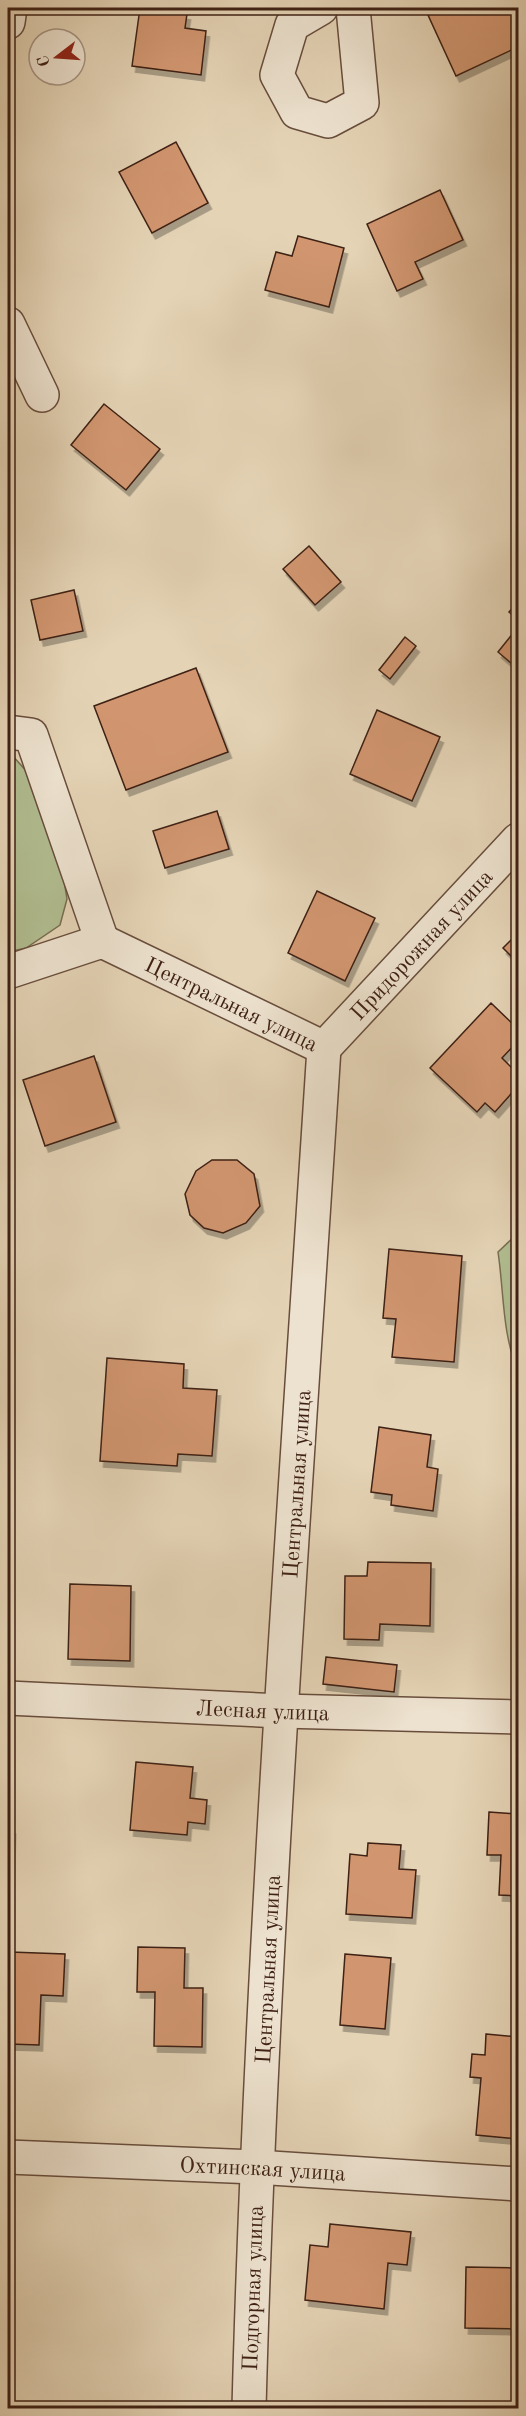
<svg xmlns="http://www.w3.org/2000/svg" width="526" height="2416" viewBox="0 0 526 2416" font-family="'Old Standard TT',serif">
  <style>
    .green { fill: #b1bd90; stroke: #786e52; stroke-width: 1.5 }
    .building { fill: #d1966f; stroke: #3e2014; stroke-width: 1.5; filter: url(#shadow) }
    .lines { fill: none; stroke-linecap: round; stroke-linejoin: round }
    .minor-casing { stroke: #684d3c; stroke-width: 36 }
    .minor { stroke: #ede2cf; stroke-width: 33 }
    .labels { text-anchor: middle; stroke-width: 5; stroke-linejoin: round; paint-order: stroke }
    .street-label { font-size: 22px; fill: #3e2014; stroke: #ede2cf }
  </style>
  <defs>
    <filter id="shadow"><feDropShadow dx="3.5" dy="6" stdDeviation="0" flood-color="#0004"/></filter>
  </defs>
  <rect width="100%" height="100%" fill="#e4d3b5"/>
  <filter id="stains"><feTurbulence type="fractalNoise" baseFrequency=".00333" numOctaves="4"/><feColorMatrix values="0 0 0 0 .2 0 0 0 0 .09 0 0 0 0 .02 0 0 0 .5 -.17"/></filter>
  <radialGradient id="worn" r=".72"><stop offset=".6" stop-color="#630" stop-opacity="0"/><stop offset="1" stop-color="#630" stop-opacity=".3"/></radialGradient>
  <g class="green">
    <path d="M8 754H11L29 774 61 862 67 899 60 925 26 948 8 952Z"/>
    <path d="M518 1233V1371C502 1334 504 1292 498 1252Z"/>
  </g>
  <g class="building">
    <path d="M140 8 187 14 185 28 206 31 201 75 132 66Z"/>
    <path d="M443 8H514L518 18V47L456 76 428 15Z"/>
    <path d="M176 142 208 203 152 233 119 172Z"/>
    <path d="M440 190 463 240 415 262 423 279 397 291 367 224Z"/>
    <path d="M298 236 344 248 329 307 265 290 276 252 292 256Z"/>
    <path d="M104 404 160 449 126 490 71 445Z"/>
    <path d="M309 546 341 582 315 605 283 569Z"/>
    <path d="M74 590 83 631 40 640 31 600Z"/>
    <path d="M518 602V620L509 612Z"/>
    <path d="M518 627V669L498 652Z"/>
    <path d="M405 637 416 646 390 679 379 670Z"/>
    <path d="M196 668 228 752 126 790 94 706Z"/>
    <path d="M377 710 440 737 412 801 350 774Z"/>
    <path d="M217 811 229 849 165 868 153 831Z"/>
    <path d="M317 891 375 918 345 981 288 953Z"/>
    <path d="M518 933V963L503 948Z"/>
    <path d="M491 1003 518 1029V1041L502 1058 518 1074V1086L495 1112 485 1103 477 1112 430 1068Z"/>
    <path d="M94 1056 116 1122 45 1146 23 1080Z"/>
    <path d="M212 1160H237L254 1174 260 1206 246 1223 223 1233 204 1228 190 1215 185 1194 196 1171Z"/>
    <path d="M389 1249 462 1256 454 1362 392 1357 396 1319 383 1318Z"/>
    <path d="M107 1358 184 1364 183 1388 217 1390 212 1456 178 1454 177 1466 100 1461Z"/>
    <path d="M379 1427 431 1435 427 1467 438 1469 433 1511 391 1505 392 1495 371 1492Z"/>
    <path d="M368 1562 431 1563 430 1626 380 1624 379 1640 344 1639 345 1576H367Z"/>
    <path d="M70 1584 131 1586 130 1661 68 1659Z"/>
    <path d="M326 1657 397 1665 394 1692 323 1684Z"/>
    <path d="M136 1762 193 1767 190 1798 207 1800 205 1824 188 1822 187 1835 130 1830Z"/>
    <path d="M489 1812 518 1814V1896L499 1895 501 1855H487Z"/>
    <path d="M8 1828H12L10 1884H8Z"/>
    <path d="M368 1843 401 1845 399 1869 416 1870 412 1918 346 1914 350 1854 367 1856Z"/>
    <path d="M138 1947 185 1948 184 1988H203L202 2047 154 2046 155 1992H137Z"/>
    <path d="M10 1952 65 1954 63 1996 41 1995 39 2045 8 2044Z"/>
    <path d="M345 1954 391 1958 385 2029 340 2025Z"/>
    <path d="M486 2034 518 2037V2139L476 2135 481 2078 470 2077 472 2054 485 2055Z"/>
    <path d="M330 2224 411 2232 407 2265 388 2263 384 2309 305 2300 310 2245 328 2247Z"/>
    <path d="M466 2267 518 2268V2329L465 2328Z"/>
  </g>
  <g class="lines">
    <defs>
      <g id="minor">
        <path d="M321 8 292 25 277 75 297 112 328 121 362 103 353 8"/>
        <path d="M8 22 10 8"/>
        <path d="M8 324 42 395"/>
        <path d="M8 732 31 735 102 941"/>
        <path id="s1" d="M8 972 102 941 324 1048C295 1501 261 1955 249 2408"/>
        <path id="s2" d="M324 1048 518 840"/>
        <path id="s3" d="M8 1698 281 1711 518 1717"/>
        <path id="s4" d="M8 2157 256 2167 518 2184"/>
      </g>
    </defs>
    <use href="#minor" class="minor-casing"/>
    <use href="#minor" class="minor"/>
  </g>
  <g class="labels">
    <g class="street-label">
      <text dy="8" stroke="none"><textPath href="#s2" startOffset="142">Придорожная улица</textPath></text>
      <text dy="8" stroke="none"><textPath href="#s1" startOffset="243">Центральная улица</textPath></text>
      <text transform="translate(296 1484) rotate(-86)" y="8">Центральная улица</text>
      <text dy="8" stroke="none"><textPath href="#s3" startOffset="255">Лесная улица</textPath></text>
      <text transform="translate(267 1969) rotate(-87)" y="8">Центральная улица</text>
      <text dy="8" stroke="none"><textPath href="#s4" startOffset="255">Охтинская улица</textPath></text>
      <text transform="translate(252 2288) rotate(-88)" y="8">Подгорная улица</text>
    </g>
  </g>
  <rect width="526" height="2416" fill="none" stroke="#e4d3b5" stroke-width="30"/>
  <rect x="9" y="9" width="508" height="2398" fill="none" stroke="#3e2014" stroke-width="3"/>
  <rect x="15" y="15" width="496" height="2386" fill="none" stroke="#3e2014" stroke-width="1.5"/>
  <g transform="translate(57 57) rotate(253)"><circle r="28" fill="#ede2cf" stroke="#a79484" stroke-width="1.5"/>
  <path d="M0-4.5L10 22L0 15L-10 22Z" fill="#8f2418"/>
  <text y="-9" font-size="16" font-weight="bold" text-anchor="middle" fill="#3e2014">С</text>
  </g>
  <rect width="100%" height="100%" filter="url(#stains)"/>
  <rect width="100%" height="100%" fill="url(#worn)"/>
</svg>
